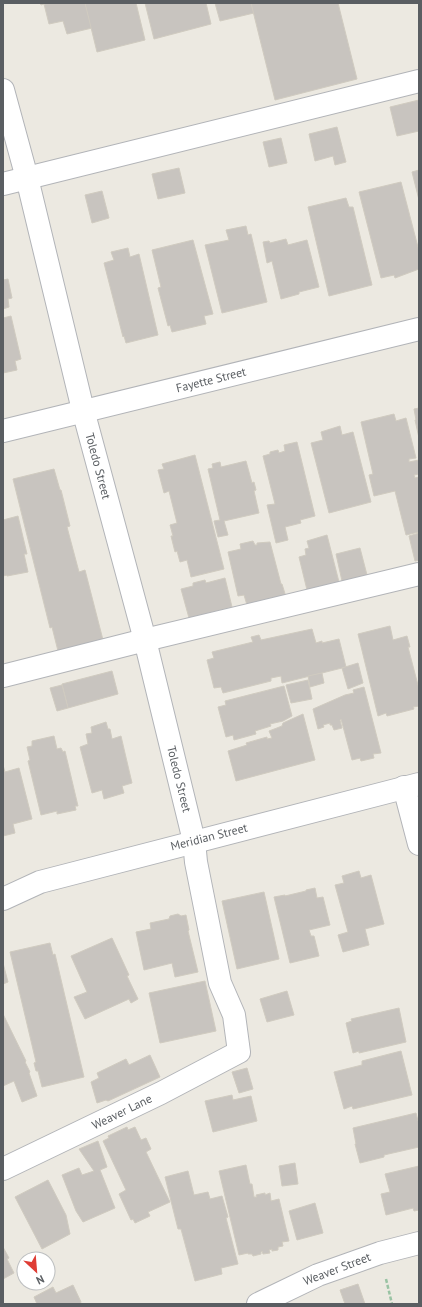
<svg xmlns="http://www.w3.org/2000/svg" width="422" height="1307" viewBox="0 0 422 1307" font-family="'PT Sans',sans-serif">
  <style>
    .building { fill: #c8c4bf; stroke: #d0cbc0 }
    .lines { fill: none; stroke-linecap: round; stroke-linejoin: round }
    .minor-casing { stroke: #b2b4b8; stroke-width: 24 }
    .path { stroke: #99c3a3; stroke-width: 2.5; stroke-dasharray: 4 2; stroke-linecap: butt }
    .minor { stroke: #fff; stroke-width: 22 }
    .labels { text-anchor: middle; stroke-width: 3; stroke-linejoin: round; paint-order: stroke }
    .street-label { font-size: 12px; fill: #5a5e62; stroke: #fff }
  </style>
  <rect width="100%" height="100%" fill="#ece9e1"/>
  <g class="building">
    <path d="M40 3H85L92 28 67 34 63 21 49 24 44 4 41 5Z"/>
    <path d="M85 3H136L145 40 97 52Z"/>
    <path d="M145 3H206L211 24 154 39Z"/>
    <path d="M215 3H251L254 13 220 21Z"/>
    <path d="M251 3H338L357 79 275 100Z"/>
    <path d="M419 100V131L397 136 390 107Z"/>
    <path d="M337 127 346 162 335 165 333 156 315 161 309 134Z"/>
    <path d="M281 138 287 163 269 167 263 142Z"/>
    <path d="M179 168 185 193 158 199 152 174Z"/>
    <path d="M419 170V200L412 172Z"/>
    <path d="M401 182 419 251V269L395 278 394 275 381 278 359 192Z"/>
    <path d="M102 191 109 218 92 223 85 195Z"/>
    <path d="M346 198 349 207H353L372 285 329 296 308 207Z"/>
    <path d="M246 226 248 235 251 234 267 302 222 313 205 245 229 240 226 230Z"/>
    <path d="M286 239 288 245 307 240 319 287 299 292V294L281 299 272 261 267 263 263 242 269 241 270 243Z"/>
    <path d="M193 240 213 314 204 316 206 324 172 332 170 325 168 326 158 288 161 287 152 250Z"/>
    <path d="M128 248 130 257 139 254 158 335 126 343 124 336 123 337 104 263 114 260 111 252Z"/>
    <path d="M8 279 12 298 8 299 9 307 3 309V280Z"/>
    <path d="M11 316 21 359 15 361 17 370 3 373V318Z"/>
    <path d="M419 408V438L415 420H416L414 409Z"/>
    <path d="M394 414 396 421 406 418 416 458 409 459V462L419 460V474L414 475 415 478 419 477V532L406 535 395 491 374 496 369 475 373 474 361 422Z"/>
    <path d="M340 426 342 435 353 432 371 502 329 513 311 443 323 440 321 432Z"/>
    <path d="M297 442 315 516 300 520 301 523 285 527 288 540 276 543 267 505 275 504 263 456 270 454V452L278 450 279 453 285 451 284 445Z"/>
    <path d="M195 455 224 569 191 577 187 560 180 562 177 551 175 552 171 536H173L170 525 177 523 169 491 164 493 158 470 164 469 162 464Z"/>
    <path d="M246 461 252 483 254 482 256 490 254 491 259 513 224 521 228 535 218 537 214 521 220 520 208 469 213 468 212 464 220 462 221 467Z"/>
    <path d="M54 469 60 490H61L70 526 67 527 79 572 85 570 103 640 58 651 52 627 50 628 13 479Z"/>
    <path d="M18 516 27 554H24L28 572 7 576V575L3 576V520Z"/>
    <path d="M419 533V560L415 561 409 536Z"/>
    <path d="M327 535 339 582 307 590 299 557 306 555 305 549 309 548 307 541Z"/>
    <path d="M253 541 255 545H257V543L270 542 281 584H282L286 597 247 605 244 595 238 596 228 552 241 549 240 544Z"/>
    <path d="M360 548 367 575 342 581 336 554Z"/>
    <path d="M225 578 232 607 189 618 181 589 193 586V583L205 580 206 583Z"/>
    <path d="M390 626 393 640 407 636 410 647H408L419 689V706L413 707 414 709 387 716 386 713 378 716 358 634Z"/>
    <path d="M312 629 316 643 322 641V643L339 639 346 667 282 683 281 676 271 678V681L223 693 221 687 214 688 207 660 214 658 212 652 253 642 251 637 259 635 261 640Z"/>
    <path d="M358 663 363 683 348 689 342 668Z"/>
    <path d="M112 671 118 694 68 708 62 684Z"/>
    <path d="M322 673 324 683 310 687 308 676Z"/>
    <path d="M308 680 312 699 291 703 286 685Z"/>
    <path d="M62 685 68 708 57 711 50 688Z"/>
    <path d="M284 686 292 716 283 721 270 724 271 726 255 731 256 734 234 740 233 735 226 737 218 707 226 705 225 701Z"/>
    <path d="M364 687 381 753 373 754 374 758 361 761 360 758 352 760 341 719 340 720 342 728 334 730 332 725H330V723L323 725 324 727 318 729 313 709 345 695 354 693 353 690Z"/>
    <path d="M303 714 315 760 236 781 228 751 247 745 246 743 267 737V739L272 738 269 731 282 726 283 723Z"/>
    <path d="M106 722 108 729H110L112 739 121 736 132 783 122 786 124 793 104 799 102 790 92 793 80 747 88 744 86 734 92 733 91 727Z"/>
    <path d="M54 736 57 749 61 748 63 752 65 751 78 806H75L76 810 57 814V811L41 815 28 761 30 760 27 747 32 746V741Z"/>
    <path d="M3 765 5 772 19 768 32 819 13 824 15 833 3 836Z"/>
    <path d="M359 871 361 878 371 875 384 924 365 929 369 945 343 952 338 935 348 932 335 885 344 883 342 876Z"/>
    <path d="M315 888 317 898 323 897 330 925 309 930 311 936H314L319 956 290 963 274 897 285 895V896L306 891V890Z"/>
    <path d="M264 892 279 959 237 969 222 901Z"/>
    <path d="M178 914 181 916 186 915 189 930 188 931 198 972 175 977 172 963 144 970 136 932 151 929 150 923 169 919 170 916Z"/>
    <path d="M112 938 129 975 127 976 138 999 131 1003 129 999 85 1019 74 997 87 992 71 956Z"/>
    <path d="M50 943 53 955 55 954 84 1077 42 1087 38 1071H36L34 1063 36 1062 10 952Z"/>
    <path d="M3 963 8 982 3 984Z"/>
    <path d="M205 981 216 1031 160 1043 149 993Z"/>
    <path d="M287 991 294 1015 267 1022 260 999Z"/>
    <path d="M399 1008 406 1042 359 1053V1051L353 1053 346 1023 352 1021 351 1019Z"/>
    <path d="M3 1014 26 1061 25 1062 30 1072 29 1073 37 1096 22 1102 14 1081 3 1086Z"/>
    <path d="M401 1051 412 1095 353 1109 352 1106 344 1109 334 1072 362 1065V1061Z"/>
    <path d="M150 1055 160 1077 108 1101 106 1100 97 1103 91 1082 99 1078 97 1073 126 1059 129 1065Z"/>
    <path d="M247 1068 253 1089 239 1093 232 1072Z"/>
    <path d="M232 1095 233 1100 251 1096 257 1121 213 1132 205 1101Z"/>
    <path d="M416 1113 418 1121 419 1120V1147L384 1155V1157L360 1163 355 1144H356L353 1128Z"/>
    <path d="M127 1127 128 1130 135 1127 141 1140 146 1138 151 1149 146 1152 170 1202 148 1212 150 1216 135 1223 133 1219 131 1220 119 1194 126 1190 103 1141 109 1138 108 1136Z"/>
    <path d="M98 1141 107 1167 100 1170 115 1208 83 1222 76 1211 62 1175 79 1168 82 1175 94 1171 79 1149Z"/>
    <path d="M295 1163 298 1184 282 1186 279 1166Z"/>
    <path d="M246 1165 250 1184H252L254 1197H257L256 1195 265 1193V1195L270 1193 271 1201 279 1199 289 1241 282 1242 283 1246 278 1247V1250L272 1251V1249L269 1250 270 1253 263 1254 262 1251 261 1252V1254L253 1256 252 1254H248V1253L239 1255 219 1171Z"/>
    <path d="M419 1166V1210L414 1211 413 1208 386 1215 381 1194 390 1192 385 1174Z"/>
    <path d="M188 1171 194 1195 208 1192 210 1199 222 1196 228 1217 226 1218 238 1264 221 1268 222 1274 195 1281 181 1229H178L165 1177Z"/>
    <path d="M48 1180 66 1215 70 1234 42 1249 15 1197Z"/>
    <path d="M315 1203 323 1233 297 1240 289 1211Z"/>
    <path d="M3 1247 9 1258 7 1259 14 1273 3 1279Z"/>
    <path d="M358 1284 365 1304H345L340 1290Z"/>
    <path d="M73 1285 81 1302 80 1304H37L34 1297 53 1287 56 1293Z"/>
  </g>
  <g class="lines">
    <defs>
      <g id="minor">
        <path d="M3 90 27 178 83 410 145 640 194 841 196 862 220 983 234 1015 239 1052 161 1093 3 1169"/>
        <path d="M3 184 419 81"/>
        <path d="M3 431 419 329"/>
        <path d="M3 676 145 640 419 574"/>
        <path d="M404 787 419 844"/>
        <path d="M3 899 40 882 419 784"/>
        <path d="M258 1304 318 1275 380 1253 419 1243"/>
      </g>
    </defs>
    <use href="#minor" class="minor-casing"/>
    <path class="path" d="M386 1279 392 1304"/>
    <use href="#minor" class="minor"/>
  </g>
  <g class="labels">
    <g class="street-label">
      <text transform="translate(211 380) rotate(-14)" y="4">Fayette Street</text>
      <text transform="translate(98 466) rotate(75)" y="4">Toledo Street</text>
      <text transform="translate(179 779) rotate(76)" y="4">Toledo Street</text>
      <text transform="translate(209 837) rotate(-14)" y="4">Meridian Street</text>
      <text transform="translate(122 1112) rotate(-26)" y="4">Weaver Lane</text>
      <text transform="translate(337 1269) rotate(-21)" y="4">Weaver Street</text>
    </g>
  </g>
  <rect width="422" height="1307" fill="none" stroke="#5a5e62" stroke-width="8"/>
  <g transform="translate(36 1271) rotate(154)"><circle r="19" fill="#ffffff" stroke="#bdbfc0"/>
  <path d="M0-3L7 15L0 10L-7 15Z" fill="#df3c34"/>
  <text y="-6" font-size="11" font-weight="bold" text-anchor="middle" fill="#5a5e62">N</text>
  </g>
</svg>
